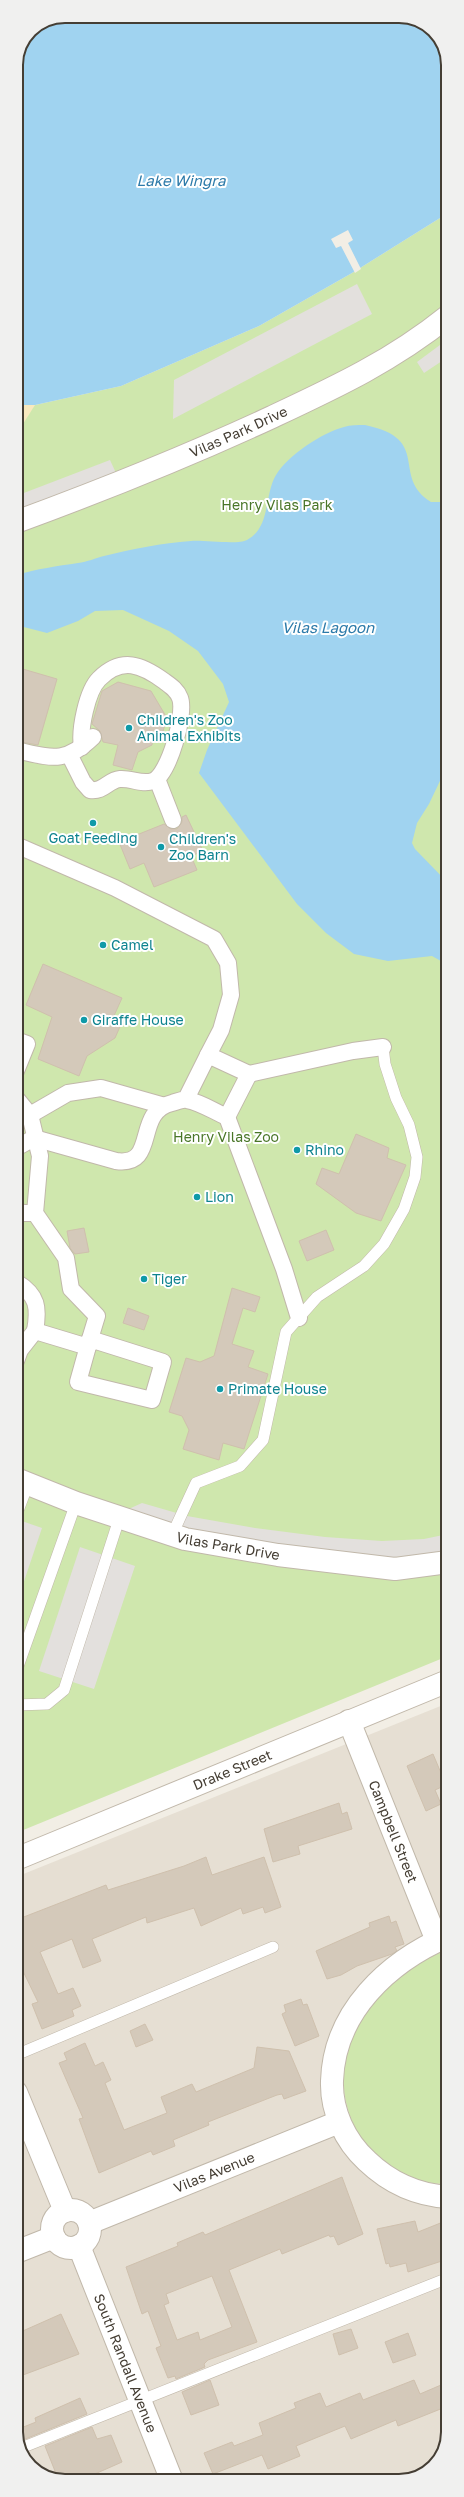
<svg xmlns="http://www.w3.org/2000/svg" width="464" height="2497" viewBox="0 0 464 2497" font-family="'Golos Text',sans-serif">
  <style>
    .residential { fill: #e6dfd3 }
    .green { fill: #cfe7ad }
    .sand { fill: #f8e9bf }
    .parking { fill: #e3e0dd }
    .water { fill: #a0d3f0 }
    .pier { fill: #f2eee5 }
    .building { fill: #d4c9ba; stroke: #cfc0ad; fill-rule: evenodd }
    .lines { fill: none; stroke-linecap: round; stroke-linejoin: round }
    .service-casing { stroke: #c1b8aa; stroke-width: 12 }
    .pedestrian-casing { stroke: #c1b8aa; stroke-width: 18 }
    .minor-casing { stroke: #c1b8aa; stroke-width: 24 }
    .service { stroke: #fff; stroke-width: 11 }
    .pedestrian { stroke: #fff; stroke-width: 16 }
    .minor { stroke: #fff; stroke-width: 22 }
    .culture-dot { fill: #0f9aa8; stroke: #fff; stroke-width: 1.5 }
    .labels { text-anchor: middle; stroke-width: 4; stroke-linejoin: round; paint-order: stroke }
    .street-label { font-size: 14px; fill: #453e34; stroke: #fff }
    .park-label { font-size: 14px; fill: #497628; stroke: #fff }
    .culture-label { font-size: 14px; fill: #0d838f; stroke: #fff; text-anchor: start }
    .water-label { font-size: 15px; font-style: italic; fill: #2c7aa9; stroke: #fff }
    .rim { fill: none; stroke: #453e34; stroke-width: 2 }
  </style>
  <rect width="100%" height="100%" fill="#f2eee5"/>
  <path class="residential" d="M448 1703V2432L436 2465 406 2481H59L30 2467 16 2439V1877Z"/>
  <g class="green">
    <path d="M448 213V1656L16 1833V405H35L121 386 259 326 352 273Z"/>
    <path d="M448 1949V2184C378 2184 332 2121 346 2054 348 2043 351 2031 356 2022 360 2016 366 2011 370 2006 392 1981 417 1962 448 1949Z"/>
  </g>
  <path class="sand" d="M16 405H35L16 435Z"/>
  <g class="parking">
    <path d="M357 284 372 314 173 419 174 380Z"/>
    <path d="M448 339V357L424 373 417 362Z"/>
    <path d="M110 460 116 473 16 511V496Z"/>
    <path d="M142 1503 187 1516 255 1528 325 1537 382 1541 424 1539 448 1534V1551L382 1560 220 1539 122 1512Z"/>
    <path d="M16 1519 42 1528 16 1605Z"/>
    <path d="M80 1547 135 1566 94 1689 39 1671Z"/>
  </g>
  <g class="water">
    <path d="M65 16H405L434 30 448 58V213L352 273 259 326 121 386 35 405H16V65L30 30Z"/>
    <path d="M365 425C433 439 390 476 431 502H448V764L429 804 417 823 412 843 415 849 448 883V965L432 956 388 961 354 954 326 933 297 904 199 773 207 750 229 702 223 684 198 651 169 631 123 610 95 611 78 621 47 633 16 625V575C37 569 57 566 78 563 87 562 96 558 104 556 132 549 162 543 191 541 205 540 238 545 247 540 271 527 264 495 276 475 287 456 323 432 344 427 350 425 358 425 365 425Z"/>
  </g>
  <path class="pier" d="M348 230 353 240 348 243 361 269 355 273 341 246 336 248 331 239Z"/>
  <g class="building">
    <path d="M16 667 57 679 38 745 16 741Z"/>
    <path d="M118 682 151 691 167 718 161 738 153 736 152 745 138 752 132 770 113 765 118 745 103 742 100 731 92 724 102 691Z"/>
    <path d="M186 815 203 851 191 856 197 870 154 887 144 863 130 869 119 842 164 824 171 829H177L182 822V817Z"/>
    <path d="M43 964 122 998 113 1018 122 1022 115 1038 87 1056 79 1076 38 1059 52 1017 26 1005Z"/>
    <path d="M356 1134 389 1148 387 1158 406 1165 381 1221 356 1213 316 1184 322 1168 339 1174Z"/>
    <path d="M84 1228 89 1252 75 1254 70 1248 67 1231Z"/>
    <path d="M326 1230 334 1250 307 1261 299 1241Z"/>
    <path d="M232 1288 260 1297 255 1312 243 1308 232 1344 254 1351 248 1367 268 1374 244 1449 223 1443 219 1460 183 1449 189 1430 182 1416 169 1412 186 1358 200 1362 214 1356Z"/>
    <path d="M128 1308 149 1316 144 1330 123 1323Z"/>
    <path d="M433 1754 446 1785 435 1790 441 1804 426 1811 407 1766Z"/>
    <path d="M339 1803 342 1814 347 1812 352 1829 298 1846 300 1854 273 1862 264 1829Z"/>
    <path d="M206 1857 212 1875 264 1857 281 1907 265 1913 263 1907 243 1914 241 1908 201 1926 194 1908 147 1923 146 1917 92 1939 101 1961 83 1968 72 1939 40 1952 58 1994 73 1988 81 2006 72 2010 74 2016 42 2029 32 2004 38 2002 21 1967 16 1969V1920L106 1885 108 1890 184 1866Z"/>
    <path d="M389 1916 391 1923 396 1921 404 1944 395 1947 397 1951 392 1954 357 1966 341 1975 327 1979 316 1951 370 1927 369 1923Z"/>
    <path d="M301 1999 303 2005 307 2004 319 2036 295 2046 282 2014 286 2012 284 2005Z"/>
    <path d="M145 2024 153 2040 136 2047 130 2031Z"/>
    <path d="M85 2043 95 2066 103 2062 111 2080 105 2083 124 2130 167 2113 161 2097 192 2084 196 2092 254 2068 257 2047 289 2051 306 2091 284 2099 282 2094 277 2095 208 2122 209 2125 173 2140 175 2146 153 2155 151 2151 99 2173 79 2119 83 2118 59 2063 67 2060 64 2053Z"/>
    <path d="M342 2177 363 2234 338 2245 334 2236 330 2237 329 2235 282 2254 280 2249 229 2270 257 2342 208 2360 204 2364 205 2367 176 2379 175 2376 168 2378 156 2348 161 2346 148 2311 142 2314 126 2267 178 2246 177 2243 203 2232 205 2235ZM212 2276 232 2327 200 2340 198 2332 177 2340 164 2305 169 2303 166 2294Z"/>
    <path d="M448 2220V2259L408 2272 406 2263 390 2267 389 2263 386 2264 377 2229 415 2221 418 2232Z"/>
    <path d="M61 2314 79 2354 23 2375 16 2358V2334Z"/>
    <path d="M351 2329 358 2348 339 2355 333 2334Z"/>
    <path d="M408 2333 416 2355 393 2363 385 2342Z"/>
    <path d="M210 2380 219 2405 191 2415 182 2392Z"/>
    <path d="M414 2380 420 2394 448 2382V2406L398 2426 396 2420 351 2439 345 2426 296 2446 300 2456 268 2469 262 2455 213 2474 204 2453 232 2442 234 2446 263 2435 259 2423 296 2408 294 2403 320 2393 326 2407 360 2393 363 2400Z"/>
    <path d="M80 2398 87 2414 18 2442 16 2430 36 2422 35 2418Z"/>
    <path d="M92 2427 97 2439 111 2435 122 2462 88 2477 89 2481H59L45 2446Z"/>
  </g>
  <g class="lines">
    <defs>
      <g id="service">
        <path d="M16 1516 28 1484"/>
        <path d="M172 1535 196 1483 240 1466 263 1440 286 1332 317 1297 364 1266 384 1244 404 1209 415 1177 417 1157 409 1125 396 1098 385 1064 383 1047"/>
        <path d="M16 1672 76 1503"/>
        <path d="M16 1705 47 1704 64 1690 120 1516"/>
        <path d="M16 2055 273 1947"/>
        <path d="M21 2448 448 2278"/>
      </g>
      <g id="pedestrian">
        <path d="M16 750C52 758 65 764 93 737"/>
        <path d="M70 756 83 782 90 790C104 792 108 780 120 779 131 778 142 785 153 781 169 775 186 713 180 698 177 690 171 686 164 681 142 665 122 656 99 679 87 691 79 730 82 747"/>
        <path d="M157 779 173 820"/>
        <path d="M16 845 115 888 214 939 228 963 231 995 221 1030 208 1055"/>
        <path d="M16 1040 27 1044 16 1071"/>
        <path d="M249 1074 353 1051 383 1047"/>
        <path d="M16 1098 30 1115 40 1156 35 1213 66 1258 71 1289 97 1316 90 1339"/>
        <path d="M30 1115 68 1093 101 1088 161 1105"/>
        <path d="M227 1117 284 1269 299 1318"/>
        <path d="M16 1148 34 1138 116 1161C159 1167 133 1112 172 1103 176 1102 182 1099 187 1100 200 1102 215 1112 227 1117L249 1074 208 1055 186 1099"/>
        <path d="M16 1209 22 1213H35"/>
        <path d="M16 1282C38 1295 39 1308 35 1331L88 1347"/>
        <path d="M90 1339 163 1362 152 1400 78 1382Z"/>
        <path d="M16 1361 20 1350 35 1331"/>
      </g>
      <g id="minor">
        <path id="s1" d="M16 522C103 490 188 456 272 417 336 387 392 361 448 316"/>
        <path id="s2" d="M16 1479 76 1503 185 1539 278 1555 395 1569 448 1562"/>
        <path id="s3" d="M349 1721 437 1941"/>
        <path id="s4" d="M16 1859 448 1681"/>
        <path d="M448 1936C388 1962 334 2012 332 2081 331 2111 345 2141 367 2161 390 2183 417 2195 448 2197"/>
        <path d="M16 2092 65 2211"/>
        <circle cx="71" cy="2229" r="19"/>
        <path id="s5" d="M89 2223 339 2122"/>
        <path id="s6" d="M79 2246 172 2481"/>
        <path d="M16 2252 54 2237"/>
      </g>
    </defs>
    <use href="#service" class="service-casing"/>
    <use href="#pedestrian" class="pedestrian-casing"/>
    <use href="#minor" class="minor-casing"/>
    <use href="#service" class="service"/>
    <use href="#pedestrian" class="pedestrian"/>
    <use href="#minor" class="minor"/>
  </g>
  <g class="culture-dot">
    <circle cx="129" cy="728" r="4"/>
    <circle cx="93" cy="823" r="4"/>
    <circle cx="161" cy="847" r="4"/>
    <circle cx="103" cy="945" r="4"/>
    <circle cx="84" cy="1020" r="4"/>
    <circle cx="297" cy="1150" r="4"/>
    <circle cx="197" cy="1197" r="4"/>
    <circle cx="144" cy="1279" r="4"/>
    <circle cx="220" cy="1389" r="4"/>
  </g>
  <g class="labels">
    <g class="street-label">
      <text dy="5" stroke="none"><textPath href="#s1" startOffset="240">Vilas Park Drive</textPath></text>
      <text dy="5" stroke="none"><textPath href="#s2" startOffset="223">Vilas Park Drive</textPath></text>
      <text dy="5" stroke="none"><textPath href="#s4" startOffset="234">Drake Street</textPath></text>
      <text dy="5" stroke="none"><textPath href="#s3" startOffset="119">Campbell Street</textPath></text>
      <text dy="5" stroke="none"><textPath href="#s5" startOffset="135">Vilas Avenue</textPath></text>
      <text dy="5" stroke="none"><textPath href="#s6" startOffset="126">South Randall Avenue</textPath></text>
    </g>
    <g class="park-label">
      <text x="277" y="510">Henry Vilas Park</text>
      <text x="226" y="1142">Henry Vilas Zoo</text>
    </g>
    <g class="culture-label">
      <text x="137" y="725">Children's Zoo<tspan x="137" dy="16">Animal Exhibits</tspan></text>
      <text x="93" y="843" text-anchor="middle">Goat Feeding</text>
      <text x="169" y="844">Children's<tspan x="169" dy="16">Zoo Barn</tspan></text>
      <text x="111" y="950">Camel</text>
      <text x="92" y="1025">Giraffe House</text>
      <text x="305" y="1155">Rhino</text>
      <text x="205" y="1202">Lion</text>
      <text x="152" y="1284">Tiger</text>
      <text x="228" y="1394">Primate House</text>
    </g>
    <g class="water-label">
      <text x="181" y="186">Lake Wingra</text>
      <text x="328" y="633">Vilas Lagoon</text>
    </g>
  </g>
  <path d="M0 0H464V2497H0ZM65 23H399A42 42 0 0 1 441 65V2432A42 42 0 0 1 399 2474H65A42 42 0 0 1 23 2432V65A42 42 0 0 1 65 23Z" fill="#f0f0ef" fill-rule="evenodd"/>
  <path class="rim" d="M65 23H399A42 42 0 0 1 441 65V2432A42 42 0 0 1 399 2474H65A42 42 0 0 1 23 2432V65A42 42 0 0 1 65 23Z"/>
</svg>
